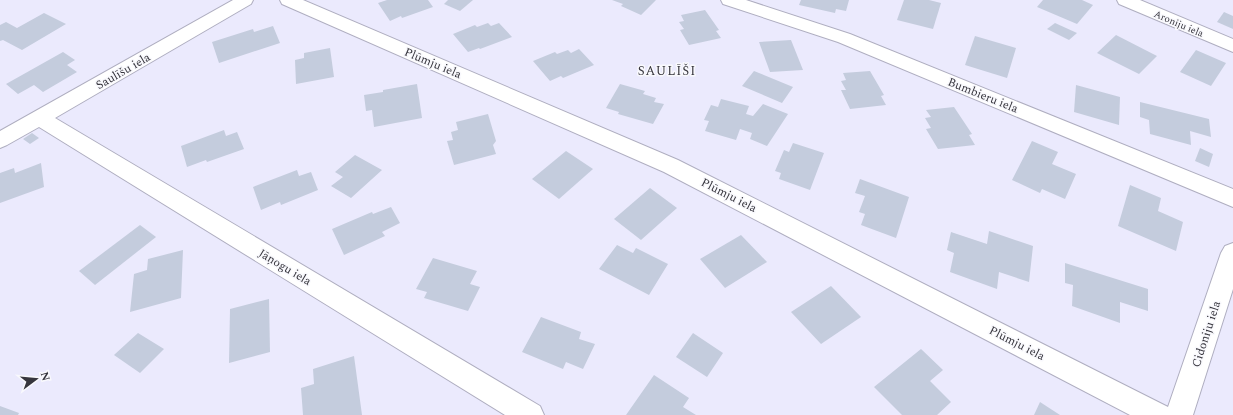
<svg xmlns="http://www.w3.org/2000/svg" width="1233" height="415" viewBox="0 0 1233 415" font-family="Spectral,serif">
  <style>
    .building { fill: #c4ccdd }
    .lines { fill: none; stroke-linecap: round; stroke-linejoin: round }
    .minor-casing { stroke: #afaec0; stroke-width: 2 }
    .minor { fill: #fff; fill-rule: evenodd }
    .labels { text-anchor: middle; stroke-width: 3; stroke-linejoin: round; paint-order: stroke }
    .far-street-label { font-size: 10px; fill: #36353d; stroke: #f9f9fd }
    .street-label { font-size: 12px; fill: #36353d; stroke: #f9f9fd }
    .neighbourhood-label { font-size: 13px; letter-spacing: 1px; fill: #36353d; stroke: #f9f9fd }
  </style>
  <rect width="100%" height="100%" fill="#ebeafd"/>
  <g class="building">
    <path d="M387 0H428L433 7 402 18 401 16 390 21 378 3Z"/>
    <path d="M448 0H473L460 11 444 4Z"/>
    <path d="M612 0H656L641 15 621 6 623 4Z"/>
    <path d="M801 0H849L846 11 836 9 835 13 799 5Z"/>
    <path d="M904 0H929L941 3 933 29 897 20Z"/>
    <path d="M1043 0H1082L1093 5 1077 24 1037 7Z"/>
    <path d="M705 10 719 30 716 31 721 38 689 45 680 30 684 29 679 22 684 21 681 15Z"/>
    <path d="M1224 12 1233 16V29L1217 22Z"/>
    <path d="M44 13 66 24 22 50 3 40 0 41V25L6 22 17 28Z"/>
    <path d="M488 23 491 26 499 23 512 37 480 49 479 48 468 52 453 34 475 25 477 27Z"/>
    <path d="M1055 23 1077 33 1069 40 1047 29Z"/>
    <path d="M273 26 280 43 219 63 212 42 253 29 254 32Z"/>
    <path d="M1116 35 1157 56 1139 74 1097 53Z"/>
    <path d="M975 36 1016 48 1007 78 965 65Z"/>
    <path d="M791 40 803 70 770 72 759 42Z"/>
    <path d="M330 48 334 77 296 84 295 60 304 58V53Z"/>
    <path d="M579 49 594 65 563 78 561 76 550 81 533 61 555 52 557 54 568 50 571 53Z"/>
    <path d="M1196 50 1226 63 1211 86 1180 72Z"/>
    <path d="M63 52 75 60 67 65 77 72 43 92 34 85 18 94 6 84Z"/>
    <path d="M754 71 793 87 782 103 742 86Z"/>
    <path d="M870 71 884 95 881 96 886 105 850 109 841 90H846L841 81 846 80 843 73Z"/>
    <path d="M417 84 422 118 374 127 372 110 366 111 364 95 383 92V90Z"/>
    <path d="M620 84 645 91 643 94 656 98 654 102 664 104 653 124 618 114 619 112 606 108Z"/>
    <path d="M1076 85 1120 97 1119 125 1074 112Z"/>
    <path d="M721 99 749 106 746 114 753 116 763 104 788 114 767 146 750 139 752 133 740 129 736 140 705 131 709 121 704 120 711 105 718 107Z"/>
    <path d="M1140 102 1209 119 1211 137 1190 131 1191 145 1150 134 1149 120 1140 117Z"/>
    <path d="M954 107 972 134 969 135 975 145 938 149 926 129 931 128 925 118 931 117 926 110Z"/>
    <path d="M488 114 496 141 493 145 496 154 454 165 447 141 453 140 451 132 458 130 456 122Z"/>
    <path d="M224 130 226 136 237 132 244 149 207 162 206 160 187 167 181 146Z"/>
    <path d="M32 133 39 138 30 144 23 139Z"/>
    <path d="M1032 141 1058 152 1052 164 1076 174 1065 199 1042 189 1040 193 1012 180Z"/>
    <path d="M793 143 824 153 810 190 779 179 781 173 775 171 784 150 789 152Z"/>
    <path d="M1200 148 1213 154 1209 167 1195 161Z"/>
    <path d="M566 151 593 169 559 199 532 179Z"/>
    <path d="M355 155 382 170 351 198 331 186 343 177 335 172Z"/>
    <path d="M41 163 44 187 0 203V173L14 168 15 173Z"/>
    <path d="M297 170 299 176 311 172 318 190 281 205 280 202 261 210 253 187Z"/>
    <path d="M860 179 909 197 896 238 861 225 865 214 859 212 865 196 855 193Z"/>
    <path d="M1130 185 1161 198 1158 211 1183 222 1176 251 1118 226Z"/>
    <path d="M650 188 677 208 641 240 614 219Z"/>
    <path d="M391 207 400 223 382 232 385 236 344 255 332 229 372 212 373 214Z"/>
    <path d="M140 225 156 237 95 285 79 271Z"/>
    <path d="M989 231 1033 246 1029 282 999 272 997 289 950 272 954 253 947 250 951 232 987 244Z"/>
    <path d="M741 235 767 262 725 288 700 259Z"/>
    <path d="M617 245 633 253 636 248 668 264 649 295 599 269Z"/>
    <path d="M183 250 181 298 130 312 134 274 147 270 148 259Z"/>
    <path d="M433 258 477 271 470 284 480 287 468 311 424 298 427 292 416 289Z"/>
    <path d="M1065 263 1148 289V311L1120 302V323L1072 306 1073 285 1065 283Z"/>
    <path d="M831 286 861 317 821 344 791 312Z"/>
    <path d="M269 299 270 352 229 363 230 309Z"/>
    <path d="M541 317 581 332 579 339 595 344 583 369 566 362 563 369 522 352Z"/>
    <path d="M138 333 164 349 140 373 114 355Z"/>
    <path d="M693 333 723 353 707 377 676 357Z"/>
    <path d="M921 349 943 370 930 381 951 402 937 415H902L874 387Z"/>
    <path d="M354 356 362 415H303L301 388 314 384 313 369Z"/>
    <path d="M654 375 689 398 683 407 696 415H626Z"/>
    <path d="M1040 402 1060 415H1034Z"/>
    <path d="M0 406 19 413 18 415H0Z"/>
  </g>
  <g class="lines">
    <defs>
      <g id="minor">
        <path d="M233 0H253L251 4 55 118 540 406 544 415H505L39 127 7 145 0 148V131Z"/>
        <path d="M280 0H303L678 160 1168 407 1221 253 1225 246 1233 243V289L1193 415H1130L664 172 282 4Z"/>
        <path d="M721 0H746L850 34 1233 189V207L838 42 723 4Z"/>
        <path d="M1117 0H1140L1233 39V52L1119 4Z"/>
      </g>
    </defs>
    <use href="#minor" class="minor-casing"/>
    <use href="#minor" class="minor"/>
  </g>
  <g class="labels">
    <g class="far-street-label">
      <text transform="translate(1179 23) rotate(23)" y="4">Aroniju iela</text>
    </g>
    <g class="street-label">
      <text transform="translate(433 63) rotate(23)" y="4">Plūmju iela</text>
      <text transform="translate(123 71) rotate(-30)" y="4">Saulīšu iela</text>
      <text transform="translate(983 95) rotate(22)" y="4">Bumbieru iela</text>
      <text transform="translate(729 195) rotate(27)" y="4">Plūmju iela</text>
      <text transform="translate(285 267) rotate(31)" y="4">Jāņogu iela</text>
      <text transform="translate(1206 334) rotate(-72)" y="4">Cidoniju iela</text>
      <text transform="translate(1017 343) rotate(27)" y="4">Plūmju iela</text>
    </g>
    <g class="neighbourhood-label">
      <text x="667" y="75">SAULĪŠI</text>
    </g>
  </g>
  <g transform="translate(36 379) rotate(74)" stroke="#f9f9fd" stroke-width="3" paint-order="stroke">
  <path d="M0-3L7 15L0 10L-7 15Z" fill="#36353d"/>
  <text y="-6" font-size="11" font-weight="bold" text-anchor="middle" fill="#36353d">N</text>
  </g>
</svg>
